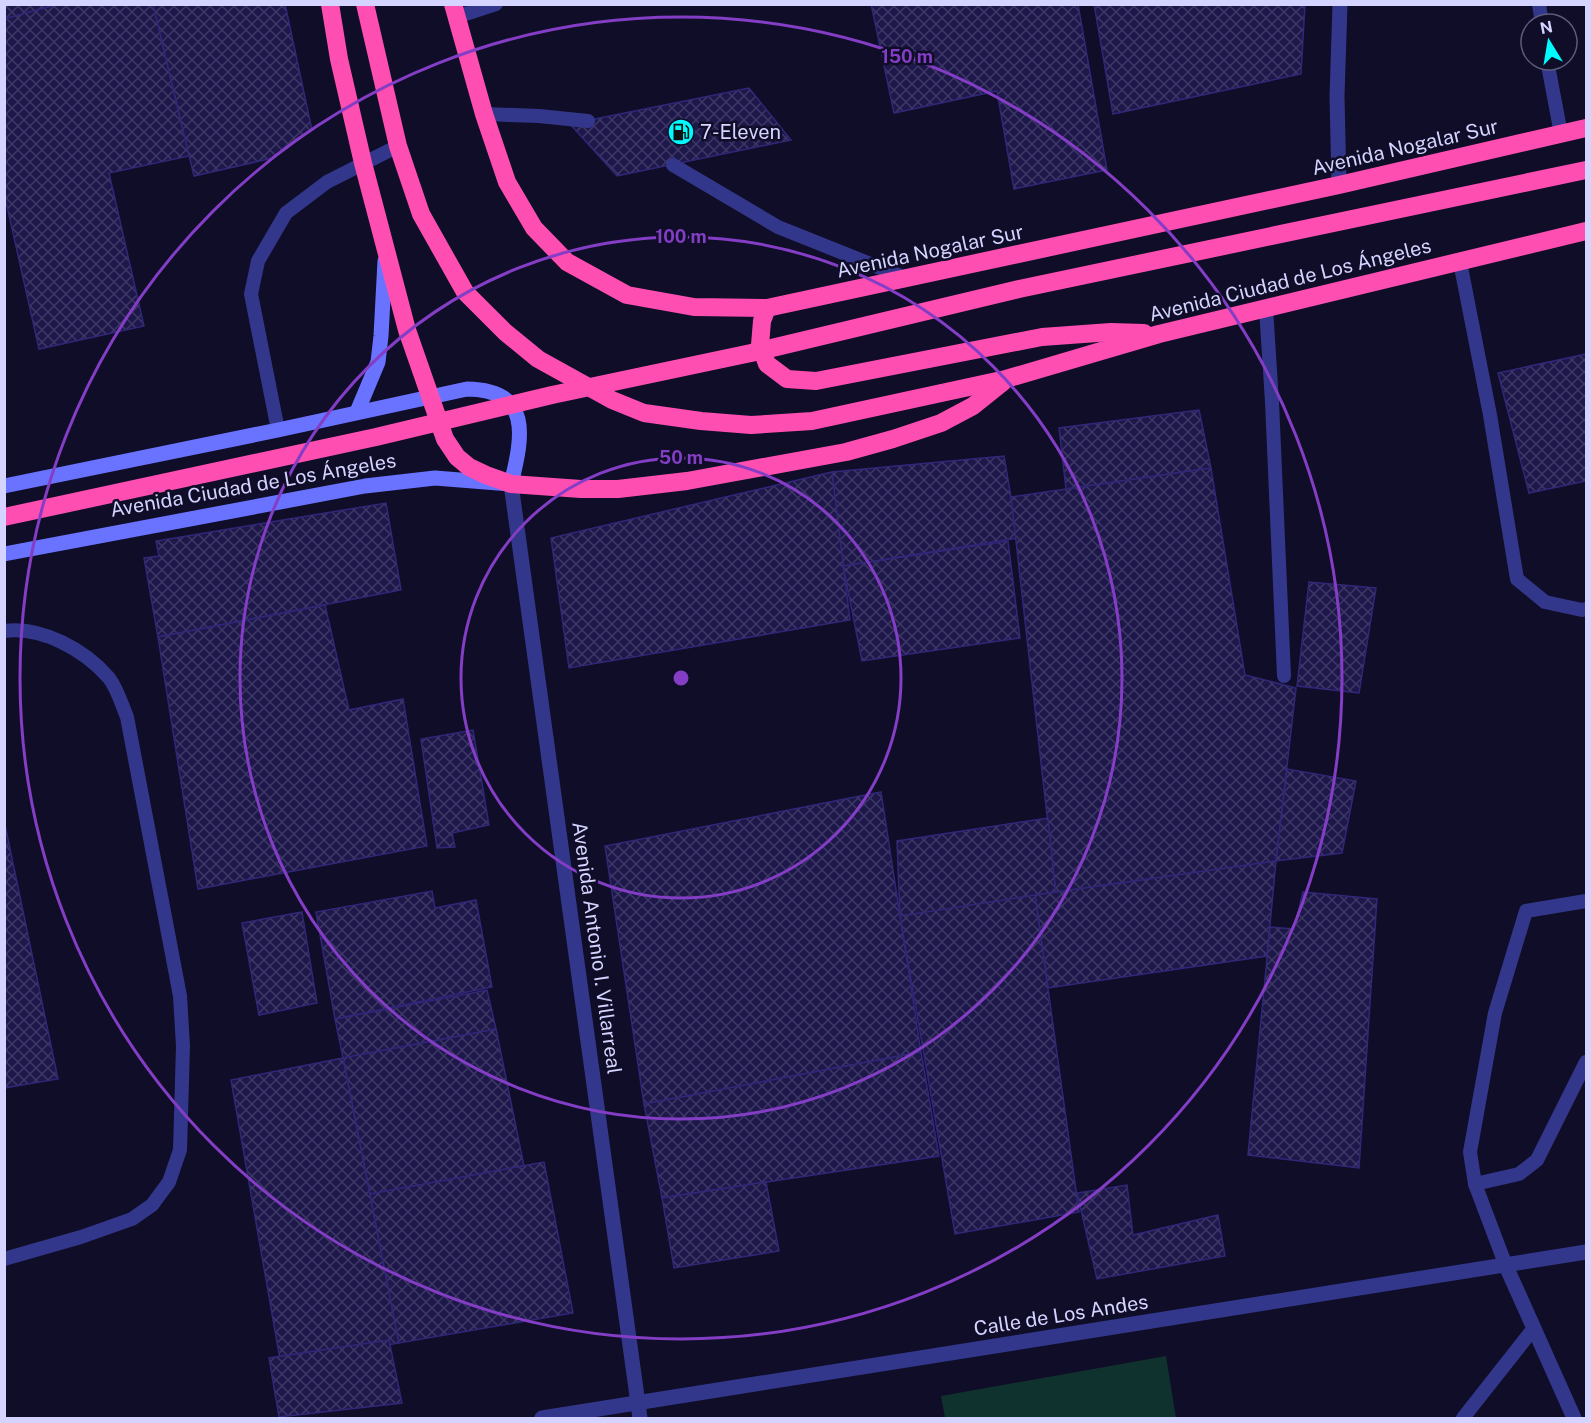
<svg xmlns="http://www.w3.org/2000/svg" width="1591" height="1423" viewBox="0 0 1591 1423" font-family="'Public Sans',sans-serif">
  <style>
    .pitch { fill: #0f322e }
    .building { fill: url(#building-cross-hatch); stroke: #302779; stroke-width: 1.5 }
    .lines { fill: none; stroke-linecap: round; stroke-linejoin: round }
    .lane { stroke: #33378b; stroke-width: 14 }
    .street { stroke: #33378b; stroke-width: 15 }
    .secondary { stroke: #6a73ff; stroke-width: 15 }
    .highway { stroke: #ff4eb2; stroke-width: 18 }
    .highway-bridge { stroke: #ff4eb2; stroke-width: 18 }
    .ring { fill: none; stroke: #843dc5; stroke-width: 3 }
    .labels { text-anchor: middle; stroke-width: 5; stroke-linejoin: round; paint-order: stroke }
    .poi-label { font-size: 20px; fill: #d5d3ff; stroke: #0f0d27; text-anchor: start }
    .street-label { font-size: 20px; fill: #d5d3ff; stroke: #0f0d27 }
    .centre { fill: #843dc5; stroke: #0f0d27; stroke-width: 3 }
    .ring-label { font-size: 18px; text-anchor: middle; font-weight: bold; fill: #843dc5; stroke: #0f0d27; stroke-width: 5; stroke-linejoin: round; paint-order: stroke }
  </style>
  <defs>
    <pattern id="building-cross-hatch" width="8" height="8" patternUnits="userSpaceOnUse" patternTransform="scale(1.5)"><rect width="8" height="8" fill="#1d174a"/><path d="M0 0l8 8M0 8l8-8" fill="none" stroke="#3d3865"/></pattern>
  </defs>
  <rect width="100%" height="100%" fill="#0f0d27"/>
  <path class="pitch" d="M1166 1356 1176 1418H945L941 1396Z"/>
  <g class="building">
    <path d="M4 4H59L4 19Z"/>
    <path d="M59 4H153L189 156 109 173 144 326 39 349 4 193V19Z"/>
    <path d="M153 4H285L312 130 273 158 194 176Z"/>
    <path d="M871 4H1078L1107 170 1014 189 997 91 894 113Z"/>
    <path d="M1094 4H1305L1301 74 1113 114Z"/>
    <path d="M749 88 791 140 617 176 570 124Z"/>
    <path d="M1586 354V481L1529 493 1498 373Z"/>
    <path d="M1199 410 1211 468 1066 489 1059 428Z"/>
    <path d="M1004 456 1018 538 843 566 832 472Z"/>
    <path d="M1211 468 1245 675 1296 688 1276 861 1056 895 1011 497Z"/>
    <path d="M832 472 850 620 569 668 551 538Z"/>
    <path d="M386 503 401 590 158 637 144 558 159 556 156 541Z"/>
    <path d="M1008 541 1020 638 862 661 843 566Z"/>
    <path d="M1309 582 1376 588 1359 693 1297 686Z"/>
    <path d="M325 605 349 710 403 699 427 846 198 889 158 637Z"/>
    <path d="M473 730 489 825 452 833 455 847 437 848 421 739Z"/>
    <path d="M1287 769 1356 781 1342 853 1276 861Z"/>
    <path d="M881 792 921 1052 644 1104 605 846Z"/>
    <path d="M1048 818 1056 895 900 916 897 841Z"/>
    <path d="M4 820 58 1079 4 1088Z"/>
    <path d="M1276 861 1267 956 1048 988 1035 895Z"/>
    <path d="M432 891 435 908 476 900 492 987 335 1019 316 912Z"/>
    <path d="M1303 892 1377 899 1359 1168 1248 1155 1270 927 1294 929Z"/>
    <path d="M1035 895 1079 1212 955 1234 900 916Z"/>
    <path d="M302 912 317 1003 259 1015 242 923Z"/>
    <path d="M487 990 496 1029 343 1058 335 1019Z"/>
    <path d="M496 1029 524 1166 370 1194 343 1058Z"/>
    <path d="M921 1052 939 1156 662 1198 644 1104Z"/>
    <path d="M343 1058 399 1343 281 1365 231 1080Z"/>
    <path d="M544 1162 573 1313 399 1343 370 1194Z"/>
    <path d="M766 1182 779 1251 674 1268 662 1198Z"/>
    <path d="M1127 1185 1133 1235 1218 1215 1225 1256 1097 1279 1077 1193Z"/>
    <path d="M389 1340 402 1403 279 1417 269 1358Z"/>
  </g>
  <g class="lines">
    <g class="lane">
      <path d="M1539 4 1542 24"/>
      <path d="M456 17 496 4"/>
      <path d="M1547 60 1561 134"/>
      <path d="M484 114 539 116 588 121"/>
      <path d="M673 165 778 227 908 279"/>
      <path d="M1460 262 1490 415 1517 579 1545 602 1582 610 1586 609"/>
      <path d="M1266 308 1272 402 1284 676"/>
      <path d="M278 430 251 294 258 261 286 213 327 182 398 146"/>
      <path d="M4 631C42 626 85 650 109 678 117 688 122 705 127 717L180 996 183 1046 180 1150 169 1182 152 1205 132 1219 81 1237 4 1259"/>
      <path d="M1475 1184 1519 1174 1537 1160 1586 1062"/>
      <path d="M1506 1266 1475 1184 1470 1152 1495 1013 1526 911 1586 901"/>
      <path d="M1463 1418 1534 1328"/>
    </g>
    <g class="street">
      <path d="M1339 185 1337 96 1340 4"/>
      <path d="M511 484 640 1418"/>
      <path d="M1506 1266 1574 1418"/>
      <path d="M542 1418 1586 1252"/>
    </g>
    <g class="secondary">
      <path d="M357 412 378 362 381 336 385 261"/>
      <path d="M4 486 278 430 467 389C532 390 523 436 511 484L435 478 365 486 4 554"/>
    </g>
    <g class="highway">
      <path d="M330 4 339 59 363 163 407 330 445 439 457 457 469 467 486 475 511 484 581 489H618L687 481 846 452 893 439 941 423 973 406 1003 382"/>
      <path d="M365 4 398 146 421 214 465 292 505 332 538 359 612 400 644 413 701 421 751 425 812 421 1006 379 1159 334 1586 231"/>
      <path d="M453 4 484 114 507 182 534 228 567 262 627 295 694 307 767 308 1339 185 1586 128"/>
      <path d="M767 308 762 321 760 345 767 364 787 379 816 381 1042 337 1111 332 1144 333"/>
    </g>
    <path class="highway-bridge" d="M4 517 376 437 552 395 751 353 1019 289 1586 170"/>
  </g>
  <g class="ring">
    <circle cx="681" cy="678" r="220"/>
    <circle cx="681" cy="678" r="441"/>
    <circle cx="681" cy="678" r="661"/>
  </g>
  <defs>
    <symbol id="fuel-disc" viewBox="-11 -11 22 22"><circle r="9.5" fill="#00fafe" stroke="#0f0d27"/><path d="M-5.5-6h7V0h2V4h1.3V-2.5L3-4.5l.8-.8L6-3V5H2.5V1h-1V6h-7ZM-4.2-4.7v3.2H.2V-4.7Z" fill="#111"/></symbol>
  </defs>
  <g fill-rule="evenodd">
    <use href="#fuel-disc" x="666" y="117" width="30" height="30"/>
  </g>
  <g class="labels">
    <g class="poi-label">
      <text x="700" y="139">7-Eleven</text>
    </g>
    <g class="street-label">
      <text transform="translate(1405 147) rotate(-13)" y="7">Avenida Nogalar Sur</text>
      <text transform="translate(930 251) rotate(-12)" y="7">Avenida Nogalar Sur</text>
      <text transform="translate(1290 280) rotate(-14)" y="7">Avenida Ciudad de Los Ángeles</text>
      <text transform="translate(253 485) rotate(-10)" y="7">Avenida Ciudad de Los Ángeles</text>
      <text transform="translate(597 948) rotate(82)" y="7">Avenida Antonio I. Villarreal</text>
      <text transform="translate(1061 1315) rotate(-9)" y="7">Calle de Los Andes</text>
    </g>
  </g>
  <circle cx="681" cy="678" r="9" class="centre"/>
  <g class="ring-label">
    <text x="907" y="63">150 m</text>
    <text x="681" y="243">100 m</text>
    <text x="681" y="464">50 m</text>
  </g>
  <rect width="1591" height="1423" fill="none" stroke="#d5d3ff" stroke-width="12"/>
  <g transform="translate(1549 42) rotate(349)"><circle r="28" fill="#0f0d27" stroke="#5e5c7d" stroke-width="1.5"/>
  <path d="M0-4.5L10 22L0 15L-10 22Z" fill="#00fafe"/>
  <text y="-9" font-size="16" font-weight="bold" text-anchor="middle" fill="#d5d3ff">N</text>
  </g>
</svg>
